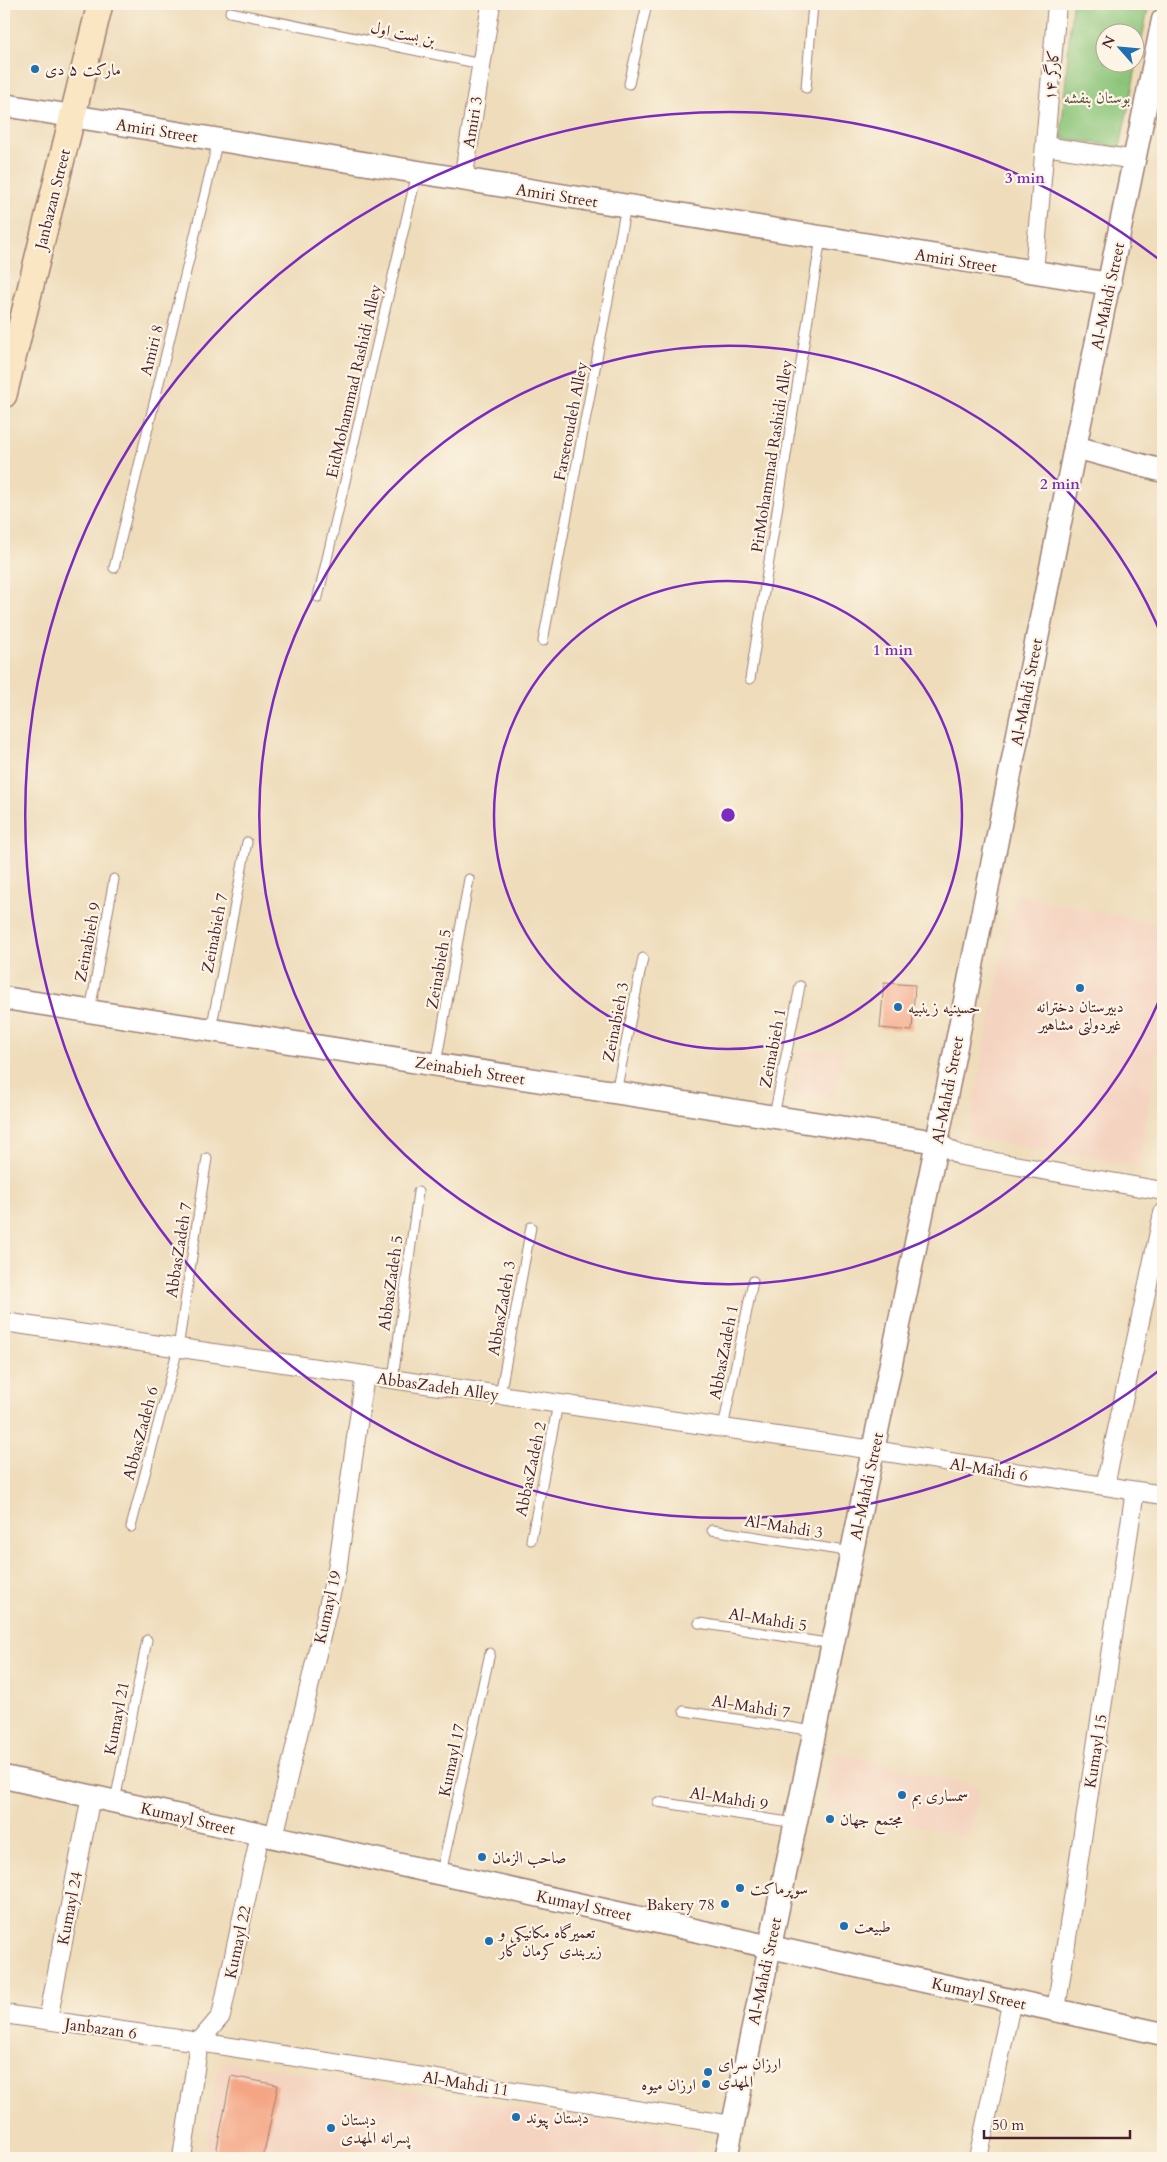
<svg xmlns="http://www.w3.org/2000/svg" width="1167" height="2162" viewBox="0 0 1167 2162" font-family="Cardo,Amiri,serif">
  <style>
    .built { fill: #f4d3c0 }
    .green { fill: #8bc579; stroke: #6a7252; fill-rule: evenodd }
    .building { fill: #f4a584 }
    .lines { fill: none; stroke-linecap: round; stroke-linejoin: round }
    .service-casing { stroke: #9c7e72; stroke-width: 11 }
    .minor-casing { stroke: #9c7e72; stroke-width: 20 }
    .tertiary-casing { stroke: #9c7e72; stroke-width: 25 }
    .secondary-casing { stroke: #9c7e72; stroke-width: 28 }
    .service { stroke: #fff; stroke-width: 9 }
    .minor { stroke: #fff; stroke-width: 18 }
    .tertiary { stroke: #fff; stroke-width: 22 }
    .secondary { stroke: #fbe6c4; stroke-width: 25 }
    .ring { fill: none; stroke: #7b2cbf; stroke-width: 2.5 }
    .poi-dot { fill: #1f6fb2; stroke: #fcf5e5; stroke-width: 2 }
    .labels { text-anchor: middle; stroke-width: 4.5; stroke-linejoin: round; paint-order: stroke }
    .street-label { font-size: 16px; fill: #4a1f2b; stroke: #fcf5e5 }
    .poi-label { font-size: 16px; fill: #4a1f2b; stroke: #fcf5e5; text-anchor: start }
    .park-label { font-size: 16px; fill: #5e5142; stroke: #fcf5e5 }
    .centre { fill: #7b2cbf; stroke: #fcf5e5; stroke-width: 2.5 }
    .ring-label { font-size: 15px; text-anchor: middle; font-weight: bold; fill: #7b2cbf; stroke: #fcf5e5; stroke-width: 4.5; stroke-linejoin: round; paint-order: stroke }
  </style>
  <rect width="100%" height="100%" fill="#fcf5e5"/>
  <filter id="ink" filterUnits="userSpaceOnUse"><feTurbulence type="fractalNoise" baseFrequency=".02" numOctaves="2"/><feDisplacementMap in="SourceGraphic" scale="10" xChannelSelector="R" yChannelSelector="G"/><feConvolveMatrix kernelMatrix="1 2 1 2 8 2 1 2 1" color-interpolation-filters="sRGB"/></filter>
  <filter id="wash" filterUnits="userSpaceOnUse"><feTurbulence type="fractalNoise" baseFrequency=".0096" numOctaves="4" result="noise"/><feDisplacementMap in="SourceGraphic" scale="20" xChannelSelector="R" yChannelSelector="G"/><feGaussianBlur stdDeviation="1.12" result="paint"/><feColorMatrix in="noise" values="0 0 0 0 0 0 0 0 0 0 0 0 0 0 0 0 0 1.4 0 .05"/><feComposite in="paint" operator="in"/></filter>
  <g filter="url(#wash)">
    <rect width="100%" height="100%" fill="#eedcba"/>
    <g class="built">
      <path d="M1015 894 1163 925V1050L1156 1055 1139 1166 967 1137Z"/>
      <path d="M845 1048 835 1099 791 1093 798 1054Z"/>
      <path d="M835 1752 980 1788 969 1838 825 1802Z"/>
      <path d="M226 2062 693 2135 698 2145 696 2158H204L216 2070Z"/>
    </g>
    <path class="green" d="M1072 4H1149L1120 147 1061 138ZM1104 32H1134V62H1104Z"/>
    <g id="blocks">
      <g class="building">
        <path d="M884 983 915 985 912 1031 880 1028Z"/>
        <path d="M231 2076 278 2085 263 2158H215Z"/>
      </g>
    </g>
  </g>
  <g filter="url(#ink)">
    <use href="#blocks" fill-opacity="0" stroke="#9c7e72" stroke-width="1"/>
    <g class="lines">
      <defs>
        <g id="service">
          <path d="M230 12 481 64"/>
          <path d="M629 84 647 4"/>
          <path d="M806 88 813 4"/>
          <path d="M114 568 218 140"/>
          <path d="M318 597 417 173"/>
          <path d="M543 641 626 206"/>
          <path d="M750 679 821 238"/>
          <path d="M90 1011 114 879"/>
          <path d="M211 1030 247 842"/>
          <path d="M436 1064 469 879"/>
          <path d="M616 1092 643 958"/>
          <path d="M774 1116 800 986"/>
          <path d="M393 1379 418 1192"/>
          <path d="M500 1395 531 1227"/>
          <path d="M723 1428 753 1281"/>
          <path d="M131 1527 178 1348 207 1158"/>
          <path d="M712 1530 852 1552"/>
          <path d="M531 1540 558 1404"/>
          <path d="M699 1623 833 1644"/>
          <path d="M684 1711 814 1731"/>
          <path d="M115 1801 147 1640"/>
          <path d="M658 1802 795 1823"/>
          <path d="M441 1873 490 1653"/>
        </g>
        <g id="minor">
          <path d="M1045 146 1135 160"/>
          <path d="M463 180 491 4"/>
          <path d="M1034 272 1057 4"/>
          <path d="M937 1142 961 1156 1163 1191"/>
          <path d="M4 1322 873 1450 1163 1495"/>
          <path d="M1105 1486 1163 1213"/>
          <path d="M274 1837 338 1564 365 1375"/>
          <path d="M1056 2010 1135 1491"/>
          <path d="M4 2014 199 2042 732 2125"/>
          <path d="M48 2020 91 1796"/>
          <path d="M199 2042 221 2016 260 1834"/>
          <path d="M182 2158 199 2042"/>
          <path d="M978 2158 1012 2000"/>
        </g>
        <g id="tertiary">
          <path d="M4 105 1110 284"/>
          <path d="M1075 447 1163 471"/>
          <path d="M4 998 937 1142"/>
          <path d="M4 1777 1163 2034"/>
          <path d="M726 2158 937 1142 1075 447 1163 20"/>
        </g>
        <path id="secondary" d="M4 395 100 4"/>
      </defs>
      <use href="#service" class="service-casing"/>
      <use href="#minor" class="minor-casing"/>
      <use href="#tertiary" class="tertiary-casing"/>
      <use href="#secondary" class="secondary-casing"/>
      <use href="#service" class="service"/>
      <use href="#minor" class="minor"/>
      <use href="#tertiary" class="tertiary"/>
      <use href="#secondary" class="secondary"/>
    </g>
  </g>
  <g class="ring">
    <circle cx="728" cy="815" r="234"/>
    <path d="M1163 991A469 469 0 1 1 1163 639"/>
    <path d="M1161 1369A703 703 0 1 1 1161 261"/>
  </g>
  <g class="poi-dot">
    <circle cx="35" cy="69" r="5"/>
    <circle cx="1080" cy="988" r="5"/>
    <circle cx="898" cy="1007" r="5"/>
    <circle cx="902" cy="1795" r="5"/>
    <circle cx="830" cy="1819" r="5"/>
    <circle cx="482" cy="1857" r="5"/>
    <circle cx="740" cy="1888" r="5"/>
    <circle cx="725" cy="1904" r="5"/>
    <circle cx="844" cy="1926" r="5"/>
    <circle cx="489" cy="1941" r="5"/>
    <circle cx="708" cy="2072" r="5"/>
    <circle cx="706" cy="2084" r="5"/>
    <circle cx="516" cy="2117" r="5"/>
    <circle cx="331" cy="2128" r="5"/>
  </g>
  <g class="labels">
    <g class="street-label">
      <text transform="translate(403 33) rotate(12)" y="6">بن بست اول</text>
      <text transform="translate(1051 75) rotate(-85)" y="6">کارگر ۱۴</text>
      <text transform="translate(472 122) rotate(-81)" y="6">Amiri 3</text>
      <text transform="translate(157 130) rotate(9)" y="6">Amiri Street</text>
      <text transform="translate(557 195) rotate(9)" y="6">Amiri Street</text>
      <text transform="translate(52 199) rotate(-76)" y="6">Janbazan Street</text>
      <text transform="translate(956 260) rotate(9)" y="6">Amiri Street</text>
      <text transform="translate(1107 296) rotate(-78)" y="6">Al-Mahdi Street</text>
      <text transform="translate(151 350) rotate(-76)" y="6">Amiri 8</text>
      <text transform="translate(353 381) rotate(-77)" y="6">EidMohammad Rashidi Alley</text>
      <text transform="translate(570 421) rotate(-79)" y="6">Farsetoudeh Alley</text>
      <text transform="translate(771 456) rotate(-81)" y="6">PirMohammad Rashidi Alley</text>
      <text transform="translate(1026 692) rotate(-79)" y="6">Al-Mahdi Street</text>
      <text transform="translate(214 933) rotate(-79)" y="6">Zeinabieh 7</text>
      <text transform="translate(87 942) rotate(-79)" y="6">Zeinabieh 9</text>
      <text transform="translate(438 969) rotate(-80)" y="6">Zeinabieh 5</text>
      <text transform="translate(615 1022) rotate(-79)" y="6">Zeinabieh 3</text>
      <text transform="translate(772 1048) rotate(-79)" y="6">Zeinabieh 1</text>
      <text transform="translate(470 1070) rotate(9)" y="6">Zeinabieh Street</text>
      <text transform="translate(947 1090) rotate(-79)" y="6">Al-Mahdi Street</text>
      <text transform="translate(178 1250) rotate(-81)" y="6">AbbasZadeh 7</text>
      <text transform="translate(390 1283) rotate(-82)" y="6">AbbasZadeh 5</text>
      <text transform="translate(501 1308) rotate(-80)" y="6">AbbasZadeh 3</text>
      <text transform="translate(723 1352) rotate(-79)" y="6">AbbasZadeh 1</text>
      <text transform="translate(438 1386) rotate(8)" y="6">AbbasZadeh Alley</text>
      <text transform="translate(140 1433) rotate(-75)" y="6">AbbasZadeh 6</text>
      <text transform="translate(530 1469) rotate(-78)" y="6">AbbasZadeh 2</text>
      <text transform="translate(989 1469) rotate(9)" y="6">Al-Mahdi 6</text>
      <text transform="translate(866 1486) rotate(-78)" y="6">Al-Mahdi Street</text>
      <text transform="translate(784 1526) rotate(9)" y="6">Al-Mahdi 3</text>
      <text transform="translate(327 1607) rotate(-77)" y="6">Kumayl 19</text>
      <text transform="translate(768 1619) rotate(9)" y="6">Al-Mahdi 5</text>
      <text transform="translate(751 1706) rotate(9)" y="6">Al-Mahdi 7</text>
      <text transform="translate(116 1718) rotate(-79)" y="6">Kumayl 21</text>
      <text transform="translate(1095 1751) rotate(-81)" y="6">Kumayl 15</text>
      <text transform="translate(451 1760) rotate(-78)" y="6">Kumayl 17</text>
      <text transform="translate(729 1798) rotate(9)" y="6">Al-Mahdi 9</text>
      <text transform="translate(188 1818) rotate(13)" y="6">Kumayl Street</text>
      <text transform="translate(584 1905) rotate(12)" y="6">Kumayl Street</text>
      <text transform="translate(69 1908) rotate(-79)" y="6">Kumayl 24</text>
      <text transform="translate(237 1942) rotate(-78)" y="6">Kumayl 22</text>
      <text transform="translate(764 1971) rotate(-78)" y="6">Al-Mahdi Street</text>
      <text transform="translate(979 1993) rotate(13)" y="6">Kumayl Street</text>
      <text transform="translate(101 2028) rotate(8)" y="6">Janbazan 6</text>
      <text transform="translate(466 2083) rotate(9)" y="6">Al-Mahdi 11</text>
    </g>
    <g class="poi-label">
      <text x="45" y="75">مارکت ۵ دی</text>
      <text x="1080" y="1012" text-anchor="middle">دبیرستان دخترانه<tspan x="1080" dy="18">غیردولتی مشاهیر</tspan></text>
      <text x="908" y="1013">حسینیه زینبیه</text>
      <text x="912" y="1801">سمساری بم</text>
      <text x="840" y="1825">مجتمع جهان</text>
      <text x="492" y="1863">صاحب الزمان</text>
      <text x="750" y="1894">سوپرماکت</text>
      <text x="715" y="1910" text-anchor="end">Bakery 78</text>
      <text x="854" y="1932">طبیعت</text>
      <text x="499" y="1938">تعمیرگاه مکانیکی و<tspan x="499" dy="18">زیربندی کرمان کار</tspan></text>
      <text x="718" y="2069">ارزان سرای<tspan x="718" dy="18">المهدی</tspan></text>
      <text x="696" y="2090" text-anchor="end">ارزان میوه</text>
      <text x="526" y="2123">دبستان پیوند</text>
      <text x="341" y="2125">دبستان<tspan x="341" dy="18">پسرانه المهدی</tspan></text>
    </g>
    <g class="park-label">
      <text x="1097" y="103">بوستان بنفشه</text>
    </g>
  </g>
  <circle cx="728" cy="815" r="8" class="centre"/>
  <g class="ring-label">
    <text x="1025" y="183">3 min</text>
    <text x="1060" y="489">2 min</text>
    <text x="893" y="655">1 min</text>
  </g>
  <rect width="1167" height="2162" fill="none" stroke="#fcf5e5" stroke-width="20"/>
  <g transform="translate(1120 48) rotate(297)"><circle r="24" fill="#fcf5e5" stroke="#b59f9b"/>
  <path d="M0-4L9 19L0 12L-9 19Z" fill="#1f6fb2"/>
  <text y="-8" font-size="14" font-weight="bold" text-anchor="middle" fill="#4a1f2b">N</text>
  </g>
  <path d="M984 2130v8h146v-8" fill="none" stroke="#4a1f2b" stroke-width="2.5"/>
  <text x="992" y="2130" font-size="15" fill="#4a1f2b" stroke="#fcf5e5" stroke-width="4" paint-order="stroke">50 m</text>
</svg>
